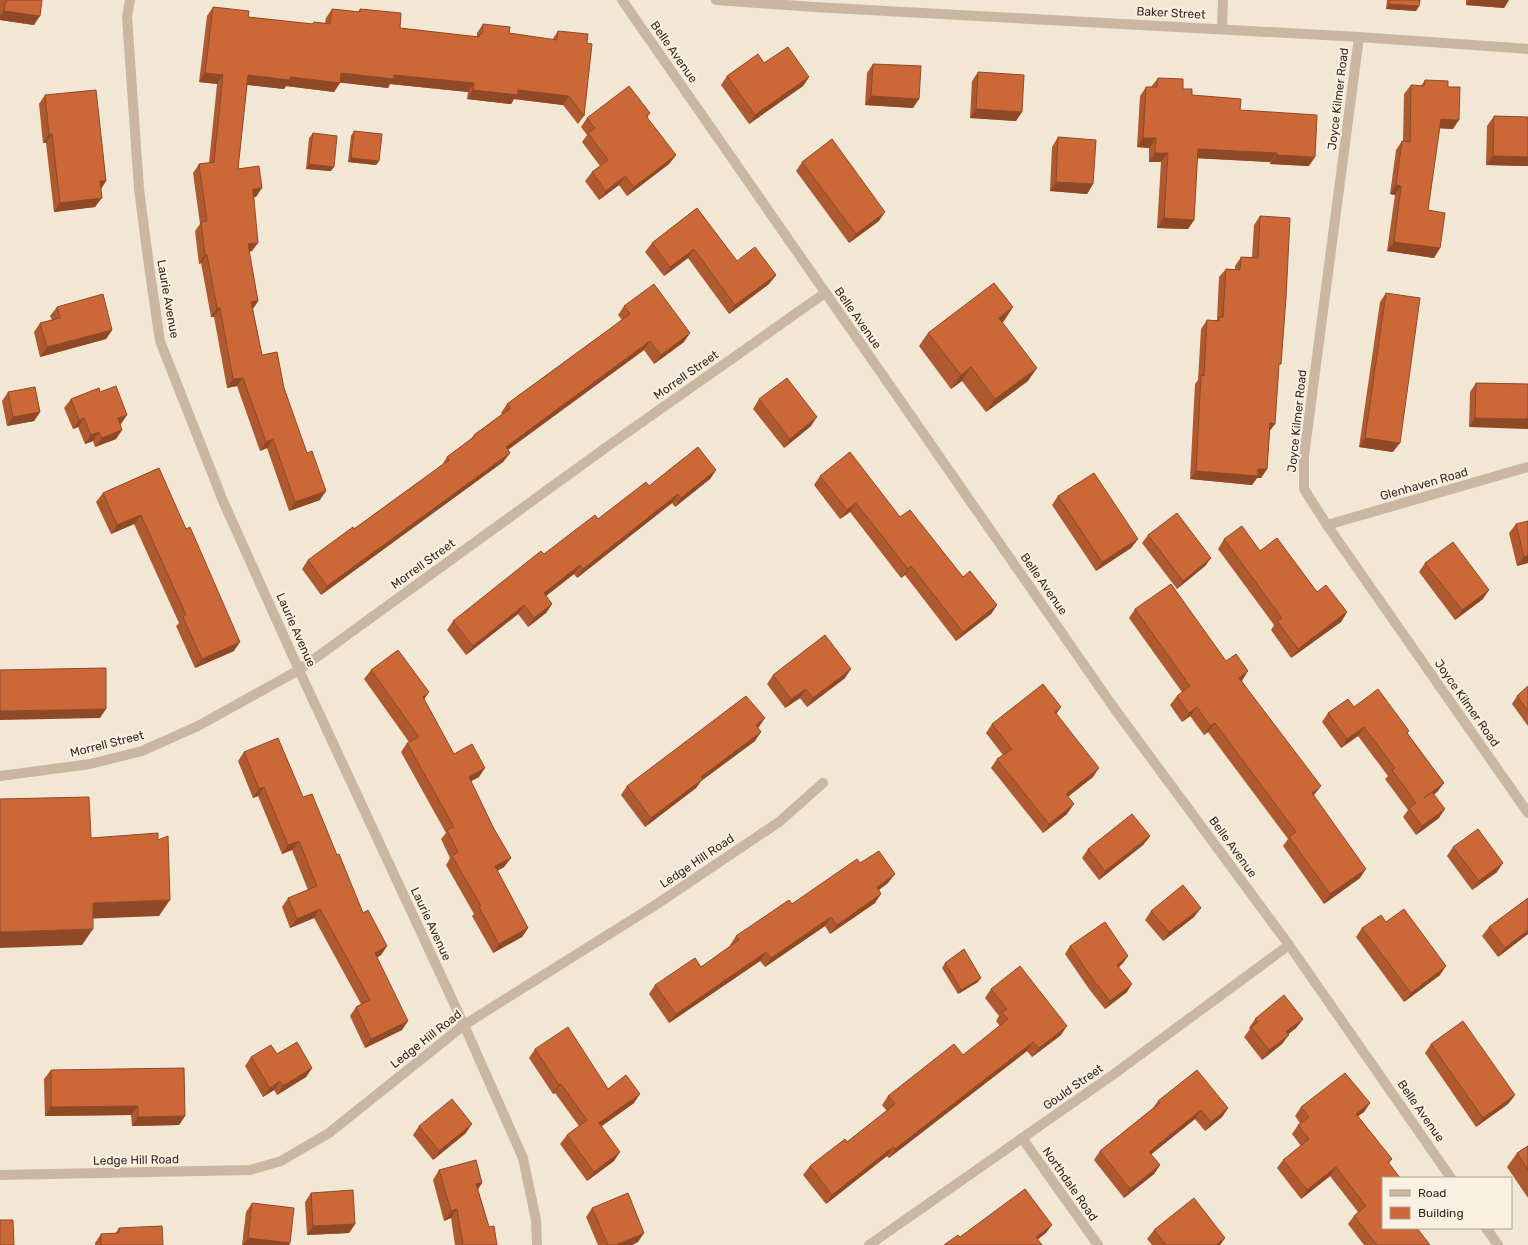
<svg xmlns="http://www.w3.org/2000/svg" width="1528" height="1245" viewBox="0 0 1528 1245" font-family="Rubik,sans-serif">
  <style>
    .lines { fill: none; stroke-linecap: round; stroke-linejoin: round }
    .minor { stroke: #cab7a1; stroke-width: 10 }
    .tertiary { stroke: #cab7a1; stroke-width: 10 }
    .wall { fill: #af5930 }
    .shaded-wall { fill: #8f4927 }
    .building { fill: #cc6838; stroke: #8f4927 }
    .labels { text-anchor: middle; stroke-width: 4; stroke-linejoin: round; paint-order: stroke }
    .street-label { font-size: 12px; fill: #332a24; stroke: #f9f0e1 }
  </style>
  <rect width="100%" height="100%" fill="#f2e6d5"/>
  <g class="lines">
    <g class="minor">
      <path d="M130 0 127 17 139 189 149 266 160 341 223 501 299 670 464 1025 523 1158 536 1220 537 1245"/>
      <path d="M622 0 1114 708 1289 945 1451 1178"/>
      <path d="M1222 29 1223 0"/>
      <path d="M1359 37 1304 456V489L1327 525 1528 813"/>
      <path d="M1327 525 1528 467"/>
      <path d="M0 776 90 764 142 751 198 726 299 670 608 446 825 293"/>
      <path d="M1022 1138 1098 1245"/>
      <path d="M0 1175 250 1170 281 1161 329 1133 464 1025 654 906 779 822 823 783"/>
      <path d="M1486 1228 1498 1245"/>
      <path d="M869 1245 1114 1074 1289 945"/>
    </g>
    <path class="tertiary" d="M716 0 814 7 1359 37 1528 49"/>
  </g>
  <g class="wall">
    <path d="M0 0H42L34 25 0 20Z"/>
    <path d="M1387 0H1420L1419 6 1416 11 1386 9Z"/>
    <path d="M1466 0H1509L1504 8 1466 5Z"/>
    <path d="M213 7 248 17 312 24 314 22 325 23 326 18 332 9 358 12 360 9 400 28 477 37V33L483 24 509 33 552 40 558 31 587 43 584 116 578 124 563 105 514 99 511 104 467 99 468 92 390 84 388 88 340 82 334 92 286 86 284 89 247 85 238 169 256 197H254L252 251 249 252 258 301 253 309 262 355 284 388 320 500 289 511 267 448 260 451 237 386 227 388 214 317H211L201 263 199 264 195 231 200 224 193 173 199 164 209 163 217 84 199 82 207 16Z"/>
    <path d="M764 63 809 77 803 86 749 124 721 85 727 76Z"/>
    <path d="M873 64 913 108 865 105 867 73Z"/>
    <path d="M978 72 1016 121 970 118 972 81Z"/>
    <path d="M1158 78 1183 89 1192 95 1240 110 1309 166 1270 164V162L1197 158 1194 220 1188 229 1157 228 1161 162H1149V148L1137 147 1140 96 1146 87H1151Z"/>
    <path d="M1425 80 1448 87 1453 129 1439 128 1428 210 1440 248 1434 258 1387 251 1395 195 1390 194 1396 150 1402 141 1403 142 1404 94 1411 85 1421 86Z"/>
    <path d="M45 95 106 181 101 189 95 207 54 212 46 143H43L39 104Z"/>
    <path d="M650 113 647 118 676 155 669 164 627 196 619 185 599 200 585 181 592 172 600 166 582 142 587 135 581 127 587 118Z"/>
    <path d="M1494 116 1528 117V166L1486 165 1487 126Z"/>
    <path d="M354 131 379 161 376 165 348 162 351 136Z"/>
    <path d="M313 133 331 171 306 169 309 138Z"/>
    <path d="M1058 137 1093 184 1087 194 1050 191 1052 147Z"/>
    <path d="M802 162 879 221 849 243 796 171Z"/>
    <path d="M697 208 737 261 776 275 769 284 729 314 688 258 664 276 645 252 652 243Z"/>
    <path d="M1260 216 1278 368 1270 431 1267 469 1261 478H1257L1252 485 1190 479 1195 384 1198 380 1201 329 1207 320H1217L1219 277 1226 269H1235V266L1241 257 1252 258 1254 225Z"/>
    <path d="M1386 293 1393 452 1359 447 1380 302Z"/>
    <path d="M624 306 684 342 654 364 644 350 508 450 510 453 503 462 321 595 302 569 308 560 354 529 442 465 447 457 470 440 474 435 502 414 501 413 507 404 622 320 618 315Z"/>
    <path d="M57 307 112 330 106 339 40 357 34 332 40 323 52 320 50 316Z"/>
    <path d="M1004 321 1002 322 1028 381 986 412 962 381 951 389 919 346 928 333Z"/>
    <path d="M1476 383 1528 384 1469 427 1470 392Z"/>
    <path d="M8 392 40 412 34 421 7 426 2 401Z"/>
    <path d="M100 392 121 424H120L122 430 116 439 95 447 93 441 85 444 78 427 73 429 64 408 71 399Z"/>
    <path d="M759 399 811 426 784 448 753 409Z"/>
    <path d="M159 468 234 651 195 668 176 626 179 623 134 524 111 534 96 502 103 493Z"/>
    <path d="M716 470 710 479 675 507 672 503 577 578 574 574 546 596 552 604 546 613 528 627 518 614 466 655 447 630 453 621 544 554 649 486Z"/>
    <path d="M820 476 900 517 963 577 997 605 991 614 956 641 905 575 901 578 850 512 840 519 814 485Z"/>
    <path d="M1058 496 1138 539 1131 548 1096 571 1052 505Z"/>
    <path d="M1516 524 1528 563 1517 566 1509 533Z"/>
    <path d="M1148 535 1211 558 1205 566 1177 589 1142 543Z"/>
    <path d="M1224 539 1260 551 1317 592 1347 612 1341 622 1291 658 1271 630 1274 625 1218 549Z"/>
    <path d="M1425 563 1483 599 1455 620 1419 572Z"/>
    <path d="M1135 609 1226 661 1242 681 1314 795 1360 878 1324 904 1283 846 1288 839 1208 732 1204 735 1190 716 1182 722 1170 705 1177 696 1182 692 1129 618Z"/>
    <path d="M371 670 424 699 454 754 479 777 471 781 494 829 511 858 504 867 497 871 528 928 522 937 493 953 472 916 474 914 446 865 450 858 441 839 446 833 401 752 407 743 409 742 364 679Z"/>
    <path d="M773 675 845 678 807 707 800 698 785 708 767 684Z"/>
    <path d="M1528 686V726L1512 704 1517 696Z"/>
    <path d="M1354 707 1409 731 1407 733 1444 783 1437 792 1434 794 1439 818 1416 835 1403 817 1408 810 1385 779 1388 776 1358 736 1341 748 1322 722 1328 713Z"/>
    <path d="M1056 714 1093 777 1068 797 1067 814 1043 833 991 768 997 759 1003 755 986 733 992 724Z"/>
    <path d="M759 727 758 728 755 741 701 781 696 788 645 827 621 795 627 786Z"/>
    <path d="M244 752 303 797 337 855 363 913 387 946 381 955 377 957 402 1030 365 1048 350 1016 356 1007 361 1004 314 918 290 928 282 907 288 898 308 890 292 850 282 854 258 796 253 798 238 761Z"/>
    <path d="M1150 836 1143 845 1099 880 1082 858 1088 849Z"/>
    <path d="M1453 847 1497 872 1472 890 1447 856Z"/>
    <path d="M888 883 879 890 875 903 830 934 825 926 765 967 760 961 669 1023 649 994 655 985 701 967 730 946V945L736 936 792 904Z"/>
    <path d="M1528 898V934L1498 957 1482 936 1489 927Z"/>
    <path d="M1151 911 1194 917 1163 941 1145 920Z"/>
    <path d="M1386 922 1440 975 1404 1002 1356 937 1362 928Z"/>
    <path d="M1070 946 1128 956 1123 963 1119 967 1127 992 1105 1009 1089 989 1065 954Z"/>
    <path d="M945 963 978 982 958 994 942 968Z"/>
    <path d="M991 989 1061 1035 1032 1057 1027 1051 889 1158 887 1156 826 1204 803 1175 810 1166 847 1142 887 1111 882 1105 888 1096 963 1055 1000 1026 996 1021 999 1016 985 998Z"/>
    <path d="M1255 1019H1303L1296 1028 1288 1034 1282 1044 1262 1060 1244 1037 1250 1029 1249 1028Z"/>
    <path d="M1431 1044 1515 1095 1508 1104 1476 1127 1425 1053Z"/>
    <path d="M535 1049 634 1103 602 1126 614 1161 587 1181 560 1144 567 1135 579 1126 555 1093 553 1094 529 1058Z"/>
    <path d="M277 1054 312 1068 306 1077 277 1095 274 1090 263 1097 245 1066 251 1057Z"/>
    <path d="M51 1070 185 1116 179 1125 132 1126 131 1115 45 1116 44 1079Z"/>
    <path d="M1158 1101 1228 1108 1222 1117 1205 1131 1195 1119 1151 1154 1160 1165 1154 1174 1124 1198 1094 1160 1100 1151 1153 1108Z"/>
    <path d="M1370 1103 1364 1112 1358 1116 1392 1159 1389 1163 1383 1228 1430 1245H1364L1348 1224 1354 1216 1358 1212 1330 1176 1301 1199 1277 1168 1283 1160 1301 1146 1292 1134 1298 1125 1300 1123 1295 1116 1301 1107Z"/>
    <path d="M419 1126 466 1133 433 1160 413 1135Z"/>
    <path d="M1528 1146V1198L1507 1167 1517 1153Z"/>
    <path d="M439 1170 482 1183 478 1189 489 1227 497 1245H455L451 1218 444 1221 433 1180Z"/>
    <path d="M311 1193 355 1224 349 1233 307 1235 305 1202Z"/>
    <path d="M252 1203 290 1243 289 1245H242L246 1212Z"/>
    <path d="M592 1208 638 1242 632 1245H598L586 1217Z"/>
    <path d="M119 1228 163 1245H95V1243L101 1234H115Z"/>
    <path d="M1154 1230 1225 1238 1220 1245H1152L1147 1239Z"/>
  </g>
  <g class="shaded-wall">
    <path d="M1469 0H1509L1504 8 1466 5Z"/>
    <path d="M1389 4 1419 6 1416 11 1386 9Z"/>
    <path d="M4 11 40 16 34 25 0 20V16Z"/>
    <path d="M205 73 223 75 217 84 199 82Z"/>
    <path d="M341 73 394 75 474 83 468 92 390 84 388 88 335 82Z"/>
    <path d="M248 75 290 77 340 83 334 92 286 86 284 89 242 84Z"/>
    <path d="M809 77 803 86 749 124 755 115Z"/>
    <path d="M473 90H518L569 96 563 105 514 99 511 104 467 99Z"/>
    <path d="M871 96 919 99 913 108 865 105Z"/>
    <path d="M976 109 1022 112 1016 121 970 118Z"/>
    <path d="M1441 119 1459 120 1453 129 1434 128Z"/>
    <path d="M49 134H52L46 143H43Z"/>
    <path d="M1143 138H1156L1149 148 1137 147Z"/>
    <path d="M1198 149 1277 153 1270 162 1192 158Z"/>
    <path d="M1155 153H1168L1161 162H1149Z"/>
    <path d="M676 155 669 164 627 196 634 187Z"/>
    <path d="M1277 155 1315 157 1309 166 1270 164Z"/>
    <path d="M1493 156 1528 157V166L1486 165Z"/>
    <path d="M351 158 379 161 376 165 348 162Z"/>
    <path d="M309 164 334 167 331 171 306 169Z"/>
    <path d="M625 176 619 185 599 200 606 191Z"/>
    <path d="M100 181H106L100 190Z"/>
    <path d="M1056 182 1093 184 1087 194 1050 191Z"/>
    <path d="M1396 185 1401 186 1395 195 1390 194Z"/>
    <path d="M262 188 256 197 247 198 253 189Z"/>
    <path d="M102 198 95 207 54 212 60 203Z"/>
    <path d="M885 212 879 221 849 243 856 234Z"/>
    <path d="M1164 218 1194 220 1188 229 1157 228Z"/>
    <path d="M1394 242 1440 248 1434 258 1387 251Z"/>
    <path d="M258 243 252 251 241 253 248 244Z"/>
    <path d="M694 249 688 258 664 276 670 267Z"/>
    <path d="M205 255H207L201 263 199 264Z"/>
    <path d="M776 275 769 284 729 314 735 305Z"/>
    <path d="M258 301 252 310 251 302Z"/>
    <path d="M1013 307 1004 321 990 331 999 318Z"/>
    <path d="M217 308H220L214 317H211Z"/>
    <path d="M112 330 106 339 40 357 47 347Z"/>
    <path d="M690 333 684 342 654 364 661 355Z"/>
    <path d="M650 341 644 350 499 456 506 447Z"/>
    <path d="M971 367 962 381 951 389 961 375Z"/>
    <path d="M1037 368 1028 381 986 412 995 399Z"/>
    <path d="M243 378 237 386 227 388 233 379Z"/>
    <path d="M40 412 34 421 7 426 13 417Z"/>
    <path d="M127 415 121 424 111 428 118 418Z"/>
    <path d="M817 417 811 426 784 448 790 439Z"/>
    <path d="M84 418 78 427 73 429 79 420Z"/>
    <path d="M1475 418 1528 419V429L1469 427Z"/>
    <path d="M1270 423 1275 424 1269 432Z"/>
    <path d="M122 430 116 439 95 447 102 438Z"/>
    <path d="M99 432 93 441 85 444 91 435Z"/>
    <path d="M1365 438 1400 443 1393 452 1359 447Z"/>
    <path d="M273 439 267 448 260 451 266 442Z"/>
    <path d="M510 453 503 462 321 595 327 586Z"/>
    <path d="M1258 469H1267L1261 478H1257L1252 485 1190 479 1196 471Z"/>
    <path d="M716 470 710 479 675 507 681 498Z"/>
    <path d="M326 491 320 500 289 511 295 502Z"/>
    <path d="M678 494 672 503 577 578 583 569Z"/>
    <path d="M856 503 850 512 840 519 847 510Z"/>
    <path d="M141 515 134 524 111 534 117 525Z"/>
    <path d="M1138 539 1131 548 1096 571 1102 562Z"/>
    <path d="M1528 555V563L1517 566 1524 557Z"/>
    <path d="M1211 558 1205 566 1177 589 1183 581Z"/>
    <path d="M580 565 574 574 538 602 544 593Z"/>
    <path d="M911 566 905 575 901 578 908 569Z"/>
    <path d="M1489 590 1483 599 1455 620 1462 610Z"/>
    <path d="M552 604 546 613 528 627 534 618Z"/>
    <path d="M524 605 518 614 466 655 473 646Z"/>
    <path d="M997 605 991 614 956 641 963 632Z"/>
    <path d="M1347 612 1341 622 1291 658 1298 649Z"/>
    <path d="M240 642 234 651 195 668 202 659Z"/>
    <path d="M851 669 845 678 807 707 813 698Z"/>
    <path d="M1248 671 1242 681 1233 687 1239 678Z"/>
    <path d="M806 689 800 698 785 708 791 699Z"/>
    <path d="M429 692 423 701V697Z"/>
    <path d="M1061 707 1055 716V712Z"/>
    <path d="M1197 707 1190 716 1182 722 1189 713Z"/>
    <path d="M106 709 100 718 0 720V711Z"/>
    <path d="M765 718 759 727 750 734 756 725Z"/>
    <path d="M1215 723 1208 732 1204 735 1210 726Z"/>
    <path d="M1364 727 1358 736 1341 748 1347 739Z"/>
    <path d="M761 732 755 741 701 781 696 788 645 827 651 818 701 777Z"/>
    <path d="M485 768 479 777 462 786 469 777Z"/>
    <path d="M1099 768 1093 777 1059 803 1066 794Z"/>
    <path d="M1444 783 1437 792 1418 807 1424 798Z"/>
    <path d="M1321 786 1314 795 1312 793Z"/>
    <path d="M264 787 258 796 253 798 259 789Z"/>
    <path d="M1074 804 1067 814 1043 833 1049 824Z"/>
    <path d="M1445 809 1439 818 1416 835 1422 826Z"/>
    <path d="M1150 836 1143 845 1099 880 1105 871Z"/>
    <path d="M299 841 292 850 282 854 288 845Z"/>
    <path d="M511 858 504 867 489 875 495 866Z"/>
    <path d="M1503 863 1497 872 1472 890 1479 881Z"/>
    <path d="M1366 869 1360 878 1324 904 1330 894Z"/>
    <path d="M895 874 888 883 870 896 877 887Z"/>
    <path d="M881 894 875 903 830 934 837 925Z"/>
    <path d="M170 900 159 916 81 919 93 903Z"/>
    <path d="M1201 908 1194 917 1163 941 1169 932Z"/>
    <path d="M320 909 314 918 290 928 297 919Z"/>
    <path d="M831 917 825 926 765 967 771 958Z"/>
    <path d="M528 928 522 937 493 953 499 944Z"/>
    <path d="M93 929 82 945 0 948V932Z"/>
    <path d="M1528 930V934L1498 957 1505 948Z"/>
    <path d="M387 946 381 955 369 962 375 953Z"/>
    <path d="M766 952 760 961 669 1023 676 1014Z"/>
    <path d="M1128 956 1123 963 1112 973 1117 965Z"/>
    <path d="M1446 966 1440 975 1404 1002 1411 993Z"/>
    <path d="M981 978 978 982 958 994 961 990Z"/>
    <path d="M1132 984 1127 992 1105 1009 1110 1001Z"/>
    <path d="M1303 1019 1296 1028 1280 1041 1286 1032Z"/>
    <path d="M408 1021 402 1030 365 1048 371 1039Z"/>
    <path d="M1067 1026 1061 1035 1032 1057 1039 1048Z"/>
    <path d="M1289 1035 1282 1044 1262 1060 1269 1050Z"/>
    <path d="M1033 1042 1027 1051 889 1158 895 1149Z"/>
    <path d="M312 1068 306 1077 277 1095 283 1086Z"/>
    <path d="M280 1081 274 1090 263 1097 270 1088Z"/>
    <path d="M561 1084 555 1093 553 1094 559 1085Z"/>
    <path d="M640 1094 634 1103 593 1132 599 1123Z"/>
    <path d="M1515 1095 1508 1104 1476 1127 1483 1118Z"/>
    <path d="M1370 1103 1364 1112 1350 1122 1356 1114Z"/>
    <path d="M138 1106 131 1115 45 1116 51 1107Z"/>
    <path d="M1228 1108 1222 1117 1205 1131 1211 1122Z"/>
    <path d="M1201 1110 1195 1119 1143 1161 1149 1152Z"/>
    <path d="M185 1116 179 1125 132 1126 138 1117Z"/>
    <path d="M472 1124 466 1133 433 1160 439 1151Z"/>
    <path d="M893 1147 887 1156 826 1204 832 1195Z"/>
    <path d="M620 1152 614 1161 587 1181 594 1172Z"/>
    <path d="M1160 1165 1154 1174 1124 1198 1130 1189Z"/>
    <path d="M1336 1167 1330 1176 1301 1199 1307 1190Z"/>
    <path d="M482 1183 476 1192V1184Z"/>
    <path d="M457 1209 451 1218 444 1221 451 1211Z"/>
    <path d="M355 1224 349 1233 307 1235 313 1226Z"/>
    <path d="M1052 1225 1046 1233 1031 1245 1036 1237Z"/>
    <path d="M644 1233 638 1242 632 1245H616Z"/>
    <path d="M248 1238 290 1243 289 1245H243Z"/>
    <path d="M1225 1238 1220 1245H1216Z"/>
  </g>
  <g class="building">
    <path d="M6 0H42L40 16 4 11Z"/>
    <path d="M1389 0H1420L1419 6 1389 4Z"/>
    <path d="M213 7 249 11 248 17 313 24 314 22 330 24 332 9 360 12V9L401 13 400 28 479 37 480 34H482L483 24 510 27 509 33 557 40 558 31 588 34 587 43 592 44 584 116 569 96 518 90V95L473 90 474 83 394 75V79L341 73 340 83 290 77V80L248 75 238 169 259 166 262 188 253 189 258 243 248 244 258 301 251 302 262 355 277 352 284 388 307 453 312 451 326 491 295 502 273 439 266 442 243 378 233 379 220 308H217L207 255H205L201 222 207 221 199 164 214 162 223 75 205 73Z"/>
    <path d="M788 47 809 77 755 115 727 76 758 54 764 63Z"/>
    <path d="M873 64 921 66 919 99 871 96Z"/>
    <path d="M978 72 1024 75 1022 112 976 109Z"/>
    <path d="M1158 78 1183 79V89H1192V95L1241 99 1240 110 1317 115 1315 157 1277 155V153L1198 149 1194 220 1164 218 1168 153H1155L1156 138H1143L1146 87H1157Z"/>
    <path d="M1425 80 1448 81V87H1460L1459 120 1441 119 1428 210 1445 213 1440 248 1394 242 1401 186 1396 185 1402 141 1410 142 1411 85 1424 86Z"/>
    <path d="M629 86 650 113 646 116 676 155 634 187 625 176 606 191 592 172 608 160 588 133 595 128 587 118Z"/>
    <path d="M96 90 106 181H100L102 198 60 203 52 134H49L45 95Z"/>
    <path d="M1494 116 1528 117V157L1493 156Z"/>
    <path d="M354 131 382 134 379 161 351 158Z"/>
    <path d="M313 133 337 136 334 167 309 164Z"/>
    <path d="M1058 137 1096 140 1093 184 1056 182Z"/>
    <path d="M832 139 885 212 856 234 802 162Z"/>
    <path d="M697 208 737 261 755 247 776 275 735 305 694 249 670 267 652 243Z"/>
    <path d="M1260 216 1290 218 1286 298 1281 364H1279L1275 424 1270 423 1267 469H1258V476L1196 471 1201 375 1204 376 1207 320 1219 321V317H1223L1226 269 1240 270 1241 257 1258 258Z"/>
    <path d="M994 283 1013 307 999 318 1037 368 995 399 971 367 961 375 928 333Z"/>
    <path d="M654 284 690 333 661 355 650 341 506 447 510 453 327 586 308 560 353 527 354 529 449 460 447 457 475 436 474 435 511 408 507 404 630 314 624 306Z"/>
    <path d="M1386 293 1420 298 1400 443 1365 438Z"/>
    <path d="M103 294 112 330 47 347 40 323 60 318 57 307Z"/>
    <path d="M787 378 817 417 790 439 759 399Z"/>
    <path d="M1476 383 1528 384V419L1475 418Z"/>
    <path d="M116 386 127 415 118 418 122 430 102 438 99 432 91 435 84 418 79 420 71 399 99 388 100 392Z"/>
    <path d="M35 387 40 412 13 417 8 392Z"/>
    <path d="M698 447 716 470 681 498 678 494 583 569 580 565 544 593 552 604 534 618 524 605 473 646 453 621 541 551 544 554 595 515 598 519 646 482 649 486Z"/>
    <path d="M850 452 900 517 910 510 963 577 970 571 997 605 963 632 911 566 908 569 856 503 847 510 820 476Z"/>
    <path d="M159 468 186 529 190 527 240 642 202 659 183 617 186 615 141 515 117 525 103 493Z"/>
    <path d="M1094 473 1138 539 1102 562 1058 496Z"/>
    <path d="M1177 513 1211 558 1183 581 1148 535Z"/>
    <path d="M1528 521V555L1524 557 1516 524Z"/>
    <path d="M1242 526 1260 551 1277 538 1317 592 1326 585 1347 612 1298 649 1277 621 1282 618 1224 539Z"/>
    <path d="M1453 542 1489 590 1462 610 1425 563Z"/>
    <path d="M1171 584 1226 661 1236 654 1248 671 1239 678 1321 786 1312 793 1366 869 1330 894 1289 837 1296 832 1215 723 1210 726 1197 707 1189 713 1177 696 1190 686 1135 609Z"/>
    <path d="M825 635 851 669 813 698 806 689 791 699 773 675Z"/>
    <path d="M398 650 429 692 423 697 454 754 472 744 485 768 469 777 494 829 511 858 495 866 528 928 499 944 479 907 481 906 452 856 458 852 447 830 454 827 407 743 419 737 371 670Z"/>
    <path d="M106 668V709L0 711V670Z"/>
    <path d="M1043 684 1061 707 1055 712 1099 768 1066 794 1074 804 1049 824 997 759 1012 749 992 724Z"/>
    <path d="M1528 686V711L1517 696Z"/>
    <path d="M1378 689 1409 731 1407 733 1444 783 1424 798 1432 792 1445 809 1422 826 1409 808 1416 803 1392 770 1395 768 1364 727 1347 739 1328 713 1348 699 1354 707Z"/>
    <path d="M746 696 765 718 756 725 761 732 701 777 703 779 651 818 627 786Z"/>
    <path d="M278 738 303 797 312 794 337 855 339 854 363 913 368 910 387 946 375 953 408 1021 371 1039 356 1007 370 1000 320 909 297 919 288 898 317 886 299 841 288 845 264 787 259 789 244 752Z"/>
    <path d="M89 797 91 838 158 833V840L168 836 170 900 93 903V929L0 932V799Z"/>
    <path d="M1132 814 1150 836 1105 871 1088 849Z"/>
    <path d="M1478 829 1503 863 1479 881 1453 847Z"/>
    <path d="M879 851 895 874 877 887 881 894 837 925 831 917 771 958 766 952 676 1014 655 985 695 958 701 967 739 940 736 936 789 900 792 904 857 859 860 863Z"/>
    <path d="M1183 885 1201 908 1169 932 1151 911Z"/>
    <path d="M1528 898V930L1505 948 1489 927Z"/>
    <path d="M1404 909 1446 966 1411 993 1362 928 1381 915 1386 922Z"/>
    <path d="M1105 922 1128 956 1117 965 1132 984 1110 1001 1094 981 1070 946Z"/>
    <path d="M964 949 981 978 961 990 945 963Z"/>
    <path d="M1020 966 1067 1026 1039 1048 1033 1042 895 1149 893 1147 832 1195 810 1166 845 1139 847 1142 895 1104 888 1096 954 1044 963 1055 1008 1019 1002 1012 1007 1009 991 989Z"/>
    <path d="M1284 995 1303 1019 1286 1032 1289 1035 1269 1050 1251 1027 1258 1022 1255 1019Z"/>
    <path d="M1463 1021 1515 1095 1483 1118 1431 1044Z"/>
    <path d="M568 1027 608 1089 626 1075 640 1094 599 1123 620 1152 594 1172 567 1135 587 1120 561 1084 559 1085 535 1049Z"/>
    <path d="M297 1042 312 1068 283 1086 280 1081 270 1088 251 1057 271 1045 277 1054Z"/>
    <path d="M184 1068 185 1116 138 1117V1106L51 1107V1070Z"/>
    <path d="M1197 1070 1228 1108 1211 1122 1201 1110 1149 1152 1160 1165 1130 1189 1100 1151 1160 1103 1158 1101Z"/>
    <path d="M1345 1073 1370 1103 1356 1114 1392 1159 1388 1162 1400 1178H1383V1228H1417L1430 1245H1377L1354 1216 1366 1206 1336 1167 1307 1190 1283 1160 1309 1139 1298 1125 1309 1117 1301 1107Z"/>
    <path d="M452 1099 472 1124 439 1151 419 1126Z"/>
    <path d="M1528 1146V1170L1517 1153Z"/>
    <path d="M476 1160 482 1183 476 1184 489 1227 494 1226 497 1245H463L457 1209 451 1211 439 1170Z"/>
    <path d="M1025 1189 1052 1225 1036 1237 1042 1245H944L958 1235 960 1237Z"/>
    <path d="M353 1190 355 1224 313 1226 311 1193Z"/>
    <path d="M628 1193 644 1233 616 1245H608L592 1208Z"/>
    <path d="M1194 1198 1225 1238 1216 1245H1166L1154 1230Z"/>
    <path d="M252 1203 294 1208 290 1243 248 1238Z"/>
    <path d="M0 1220H13L14 1245H0Z"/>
    <path d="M162 1226 163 1245H101V1234L119 1233V1228Z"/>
  </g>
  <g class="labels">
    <g class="street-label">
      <text transform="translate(1171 13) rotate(3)" y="4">Baker Street</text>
      <text transform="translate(674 52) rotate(55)" y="4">Belle Avenue</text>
      <text transform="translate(1338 99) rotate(-83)" y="4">Joyce Kilmer Road</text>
      <text transform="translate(168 299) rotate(80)" y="4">Laurie Avenue</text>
      <text transform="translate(858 318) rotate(55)" y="4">Belle Avenue</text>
      <text transform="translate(686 375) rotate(-35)" y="4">Morrell Street</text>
      <text transform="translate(1297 421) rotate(-84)" y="4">Joyce Kilmer Road</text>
      <text transform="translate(1424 484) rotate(-16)" y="4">Glenhaven Road</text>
      <text transform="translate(423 564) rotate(-36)" y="4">Morrell Street</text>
      <text transform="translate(1044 584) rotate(55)" y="4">Belle Avenue</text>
      <text transform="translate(296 630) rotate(66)" y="4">Laurie Avenue</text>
      <text transform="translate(1467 703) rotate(55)" y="4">Joyce Kilmer Road</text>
      <text transform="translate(107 744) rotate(-14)" y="4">Morrell Street</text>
      <text transform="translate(1233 847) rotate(54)" y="4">Belle Avenue</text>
      <text transform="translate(697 861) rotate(-34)" y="4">Ledge Hill Road</text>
      <text transform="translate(431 924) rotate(65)" y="4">Laurie Avenue</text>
      <text transform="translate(426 1039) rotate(-38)" y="4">Ledge Hill Road</text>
      <text transform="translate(1073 1087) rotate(-35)" y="4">Gould Street</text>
      <text transform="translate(1421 1111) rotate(55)" y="4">Belle Avenue</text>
      <text transform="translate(136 1160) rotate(-1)" y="4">Ledge Hill Road</text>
      <text transform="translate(1070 1184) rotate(55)" y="4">Northdale Road</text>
    </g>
  </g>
  <rect x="1382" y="1177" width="130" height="52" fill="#f9f0e1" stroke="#aaa195"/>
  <rect x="1390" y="1190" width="20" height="6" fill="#cab7a1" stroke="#aaa195"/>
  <text x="1418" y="1197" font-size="12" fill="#332a24">Road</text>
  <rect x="1390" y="1207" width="20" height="12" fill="#cc6838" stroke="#aaa195"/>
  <text x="1418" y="1217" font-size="12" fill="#332a24">Building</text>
</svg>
